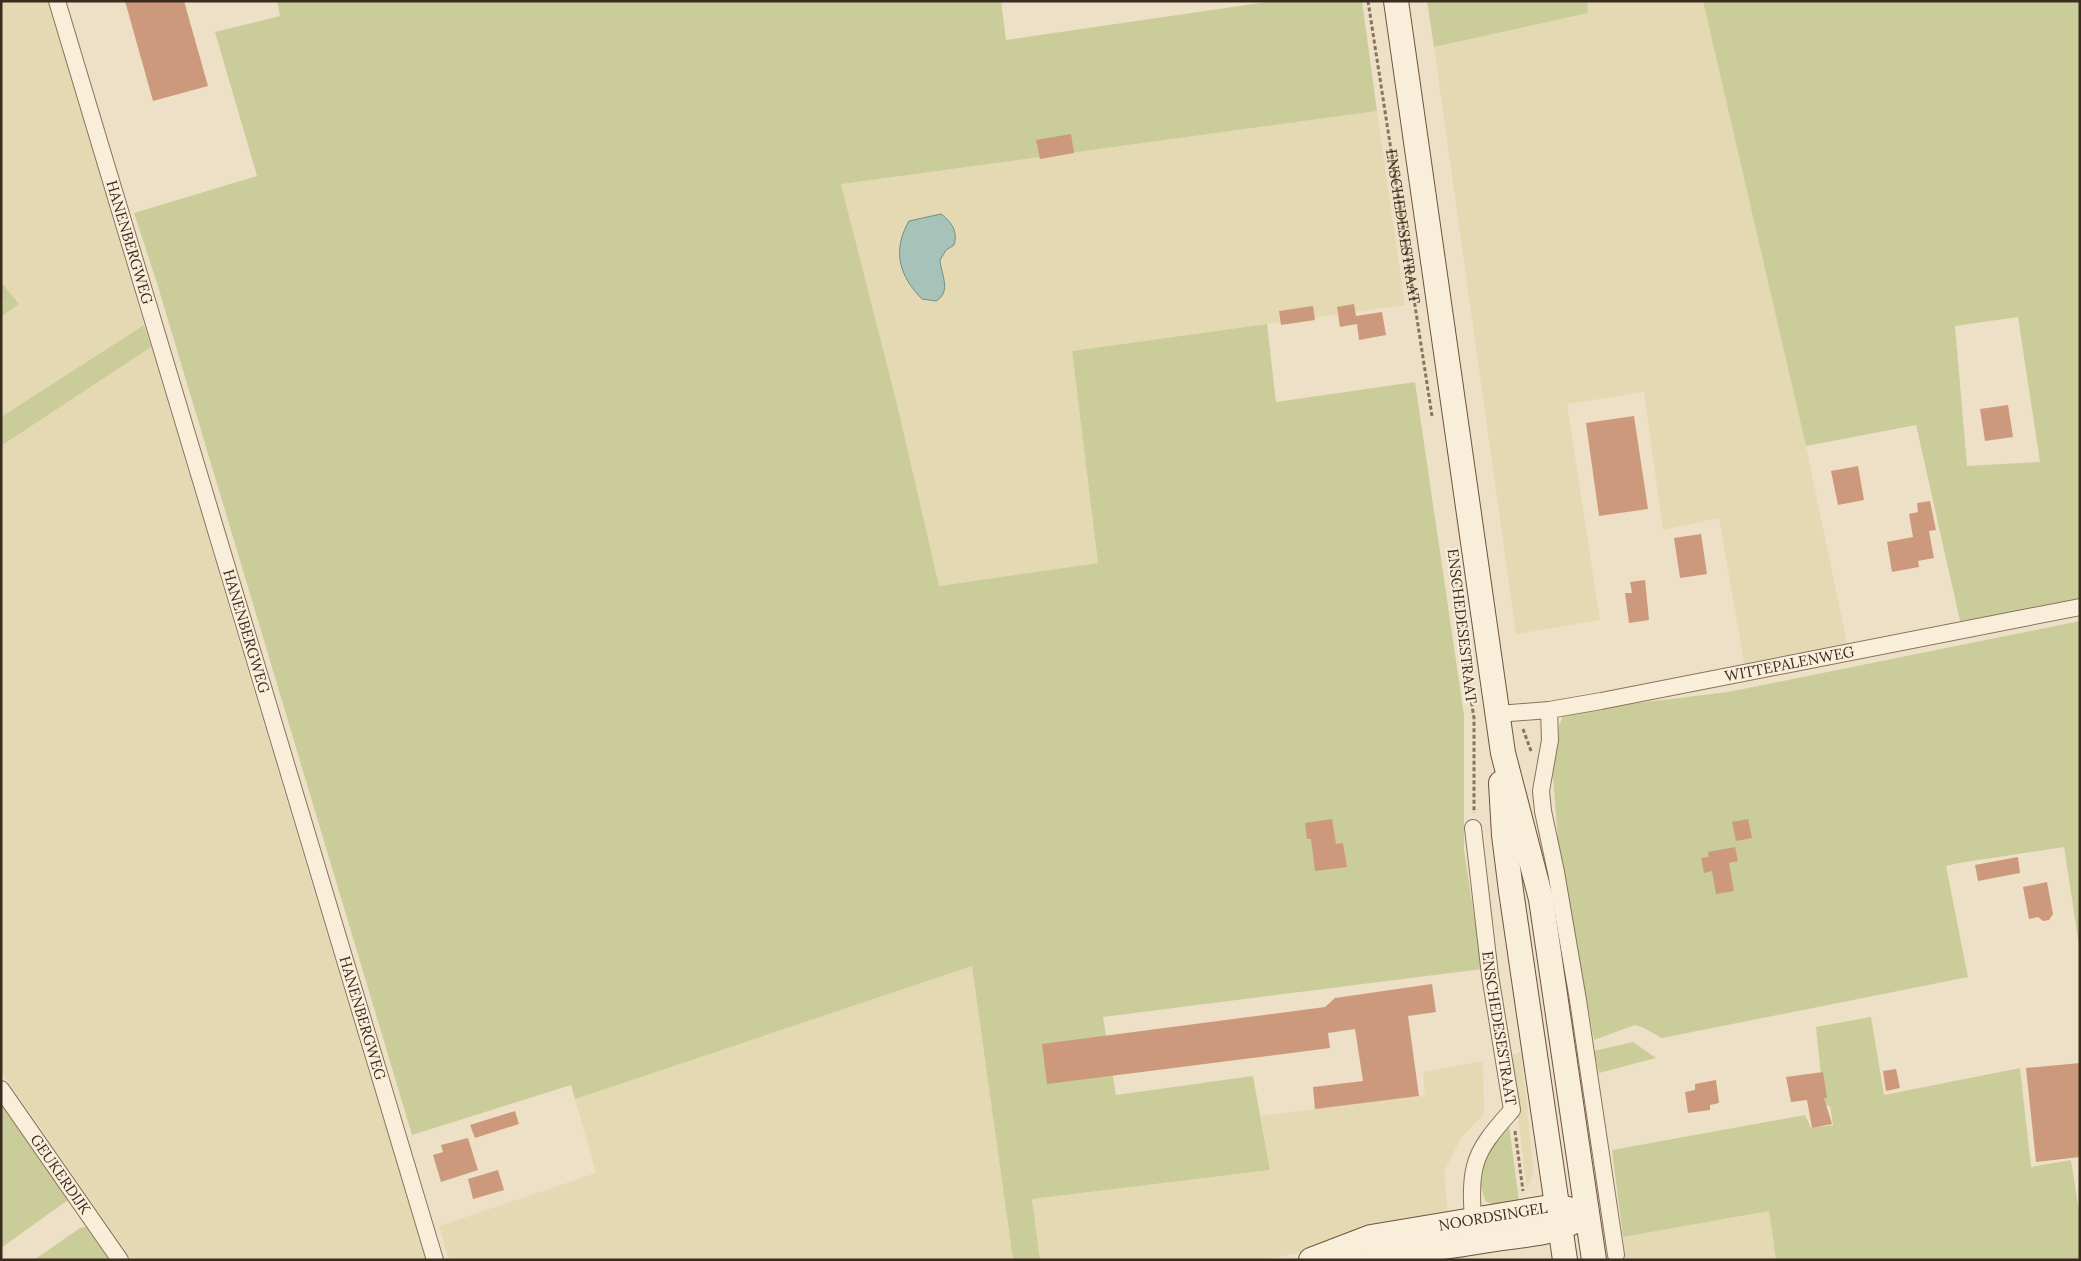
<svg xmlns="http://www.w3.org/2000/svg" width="2081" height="1261" viewBox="0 0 2081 1261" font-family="Lora,serif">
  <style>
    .farmland { fill: #e4d9b3; fill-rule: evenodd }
    .green { fill: #cacd9a; fill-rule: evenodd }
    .water { fill: #a7c2b9; stroke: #6e9086 }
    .building { fill: #cc997c }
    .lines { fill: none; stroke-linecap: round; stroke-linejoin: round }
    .street-casing { stroke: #8a725c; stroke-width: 18 }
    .secondary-casing { stroke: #6c533f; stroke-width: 26 }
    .path { stroke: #8a725c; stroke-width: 3; stroke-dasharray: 4 2.5; stroke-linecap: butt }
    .street { stroke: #f9eeda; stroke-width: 16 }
    .secondary { stroke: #f9eeda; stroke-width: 24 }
    .labels { text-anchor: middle; stroke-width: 4.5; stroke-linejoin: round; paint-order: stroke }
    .street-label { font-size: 15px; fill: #3a2b1f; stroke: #f6ebd6 }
  </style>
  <rect width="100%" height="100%" fill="#eee0c6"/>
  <g class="farmland">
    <path d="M1 1H49L144 325 1 417V317L19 304 1 282Z"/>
    <path d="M1587 1H1703L1806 446 1848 648 1745 668 1719 518 1663 530 1644 392 1567 404 1600 620 1516 634 1434 47 1588 13Z"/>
    <path d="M1377 111 1405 305 1072 351 1098 563 938 586 897 404 841 183ZM927 217 954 245 946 250 940 260 945 283 942 295 916 219Z"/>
    <path d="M151 347 301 848 426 1260H132L1 1071V446Z"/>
    <path d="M972 965 1013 1260H449L439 1226 596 1173 575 1099Z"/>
    <path d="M1521 1053 1534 1171 1527 1191 1510 1054Z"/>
    <path d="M1483 1061 1484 1114 1461 1138 1444 1172 1448 1217 1349 1238 1302 1252 1263 1260H1040L1032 1199 1270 1170 1261 1116 1425 1095 1423 1072Z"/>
    <path d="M1769 1211 1776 1260H1625L1623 1237Z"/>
  </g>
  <g class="green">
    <path d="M277 1H1001L1006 40 1274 1H1362L1377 111 841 184 897 404 939 586 1098 563 1072 351 1267 324 1276 402 1415 382 1464 715V850L1482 969 1103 1017 1116 1095 1253 1076 1270 1170 1032 1199 1040 1260H1013L972 966 575 1099 571 1085 412 1135 156 280 134 213 257 176 215 32 280 16Z"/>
    <path d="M1427 1H1587L1588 13 1434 47Z"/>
    <path d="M1703 1H2080V602L1961 625 1916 425 1806 446ZM2018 317 2040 462 1967 466 1955 326Z"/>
    <path d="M1 282 19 304 1 317V304L4 302 1 299Z"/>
    <path d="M144 325 151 347 1 446V417Z"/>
    <path d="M2080 621V952L2064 847 1959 863 1946 866 1968 977 1662 1038 1644 1028 1635 1025 1594 1040 1558 841 1552 764 1559 735V726L1564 712 1728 692Z"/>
    <path d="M1871 1017 1884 1095 2020 1068 2031 1167 2071 1160 2080 1218V1260H1776L1769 1211 1623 1237 1612 1150 1805 1115 1811 1128 1833 1125 1830 1106 1824 1105 1816 1027Z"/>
    <path d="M1633 1042 1656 1058 1599 1073 1594 1051Z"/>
    <path d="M1 1104 68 1200 1 1248Z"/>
    <path d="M1509 1125 1519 1201 1503 1209 1485 1201 1479 1179 1484 1158Z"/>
    <path d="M86 1227 109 1260H34L80 1228Z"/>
  </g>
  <path class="water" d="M941 214C952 222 958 232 954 245L946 250 940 260C941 274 952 292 936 301L922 299C899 276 892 250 909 221Z"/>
  <g class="building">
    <path d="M125 1H184L208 86 153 101Z"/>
    <path d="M1071 134 1074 153 1040 159 1036 140Z"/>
    <path d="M1354 304 1356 316 1382 312 1386 335 1359 340 1357 324 1340 327 1337 307Z"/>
    <path d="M1313 306 1315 320 1281 325 1279 311Z"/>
    <path d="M2008 405 2013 437 1985 441 1980 409Z"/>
    <path d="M1634 416 1648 509 1599 516 1586 423Z"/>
    <path d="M1858 466 1864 500 1838 505 1831 471Z"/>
    <path d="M1930 501 1936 530 1929 531 1934 558 1918 561 1919 567 1892 572 1887 542 1913 537 1909 514 1918 512 1917 503Z"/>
    <path d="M1701 534 1707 574 1680 578 1674 538Z"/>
    <path d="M1645 580 1649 620 1629 623 1625 593H1632L1630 582Z"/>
    <path d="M1332 819 1336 844 1343 843 1347 867 1315 871 1311 839H1307L1305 823Z"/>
    <path d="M1748 819 1752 838 1736 841 1732 822Z"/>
    <path d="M1735 847 1738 861 1729 863 1734 891 1716 894 1712 871 1704 873 1701 858 1709 857 1708 852Z"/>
    <path d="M2018 857 2020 873 1978 881 1975 865Z"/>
    <path d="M2047 882 2053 914 2049 920 2043 921 2038 917 2029 919 2023 887Z"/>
    <path d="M1432 984 1436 1012 1408 1016 1419 1096 1315 1109 1313 1087 1363 1081 1355 1029 1328 1033 1330 1048 1047 1084 1042 1044 1325 1007 1335 998Z"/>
    <path d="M2080 1063V1157L2036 1162 2026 1068Z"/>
    <path d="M1896 1069 1900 1088 1886 1091 1883 1071Z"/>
    <path d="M1823 1072 1827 1098H1824L1832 1124 1812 1128 1807 1100 1791 1102 1786 1077Z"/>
    <path d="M1716 1080 1719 1103 1710 1105V1110L1688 1113 1685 1092 1695 1090V1084Z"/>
    <path d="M515 1111 519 1124 475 1138 470 1125Z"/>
    <path d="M468 1138 478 1170 441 1182 433 1155 443 1152 441 1145Z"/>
    <path d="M498 1170 504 1190 473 1199 468 1179Z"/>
  </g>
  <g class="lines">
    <defs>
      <g id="street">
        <path id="s2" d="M57 1 435 1260"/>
        <path d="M1549 710 1550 740 1541 791 1543 811 1556 872 1578 1000 1616 1255"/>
        <path id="s3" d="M1498 714 1549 710 1601 701 2080 607"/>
        <path id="s4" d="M1473 828 1490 975 1512 1110C1498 1126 1480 1145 1475 1166 1470 1185 1472 1209 1474 1229"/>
        <path id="s5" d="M1 1089 120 1260"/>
      </g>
      <g id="secondary">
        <path d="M1396 1 1503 753 1541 899 1594 1260"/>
        <path d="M1501 783 1504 835 1511 891 1565 1260"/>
        <path d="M1333 1259C1388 1255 1442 1248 1496 1239 1522 1235 1551 1234 1573 1222"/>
        <path id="s6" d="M1311 1260 1371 1237 1557 1206 1572 1210"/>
      </g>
    </defs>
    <use href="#street" class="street-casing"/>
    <use href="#secondary" class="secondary-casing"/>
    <g class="path">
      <path id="s1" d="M1368 1 1432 416"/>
      <path d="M1456 580 1458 617 1474 718V813"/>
      <path d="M1523 729 1531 751"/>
      <path d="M1515 1131 1523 1191"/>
    </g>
    <use href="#street" class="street"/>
    <use href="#secondary" class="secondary"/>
  </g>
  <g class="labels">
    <g class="street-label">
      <text dy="5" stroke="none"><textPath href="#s1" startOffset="228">ENSCHEDESESTRAAT</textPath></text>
      <text dy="5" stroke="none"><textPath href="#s2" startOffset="252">HANENBERGWEG</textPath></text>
      <text transform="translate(1462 626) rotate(83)" y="5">ENSCHEDESESTRAAT</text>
      <text dy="5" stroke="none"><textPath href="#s2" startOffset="658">HANENBERGWEG</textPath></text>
      <text dy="5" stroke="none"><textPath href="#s3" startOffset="296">WITTEPALENWEG</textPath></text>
      <text dy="5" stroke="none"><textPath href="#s2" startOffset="1062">HANENBERGWEG</textPath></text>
      <text dy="5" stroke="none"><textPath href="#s4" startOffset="202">ENSCHEDESESTRAAT</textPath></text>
      <text dy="5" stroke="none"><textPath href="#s5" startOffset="104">GEUKERDIJK</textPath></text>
      <text dy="5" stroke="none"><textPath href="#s6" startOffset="188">NOORDSINGEL</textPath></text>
    </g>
  </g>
  <rect width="2081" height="1261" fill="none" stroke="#3a2b1f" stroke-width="5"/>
</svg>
